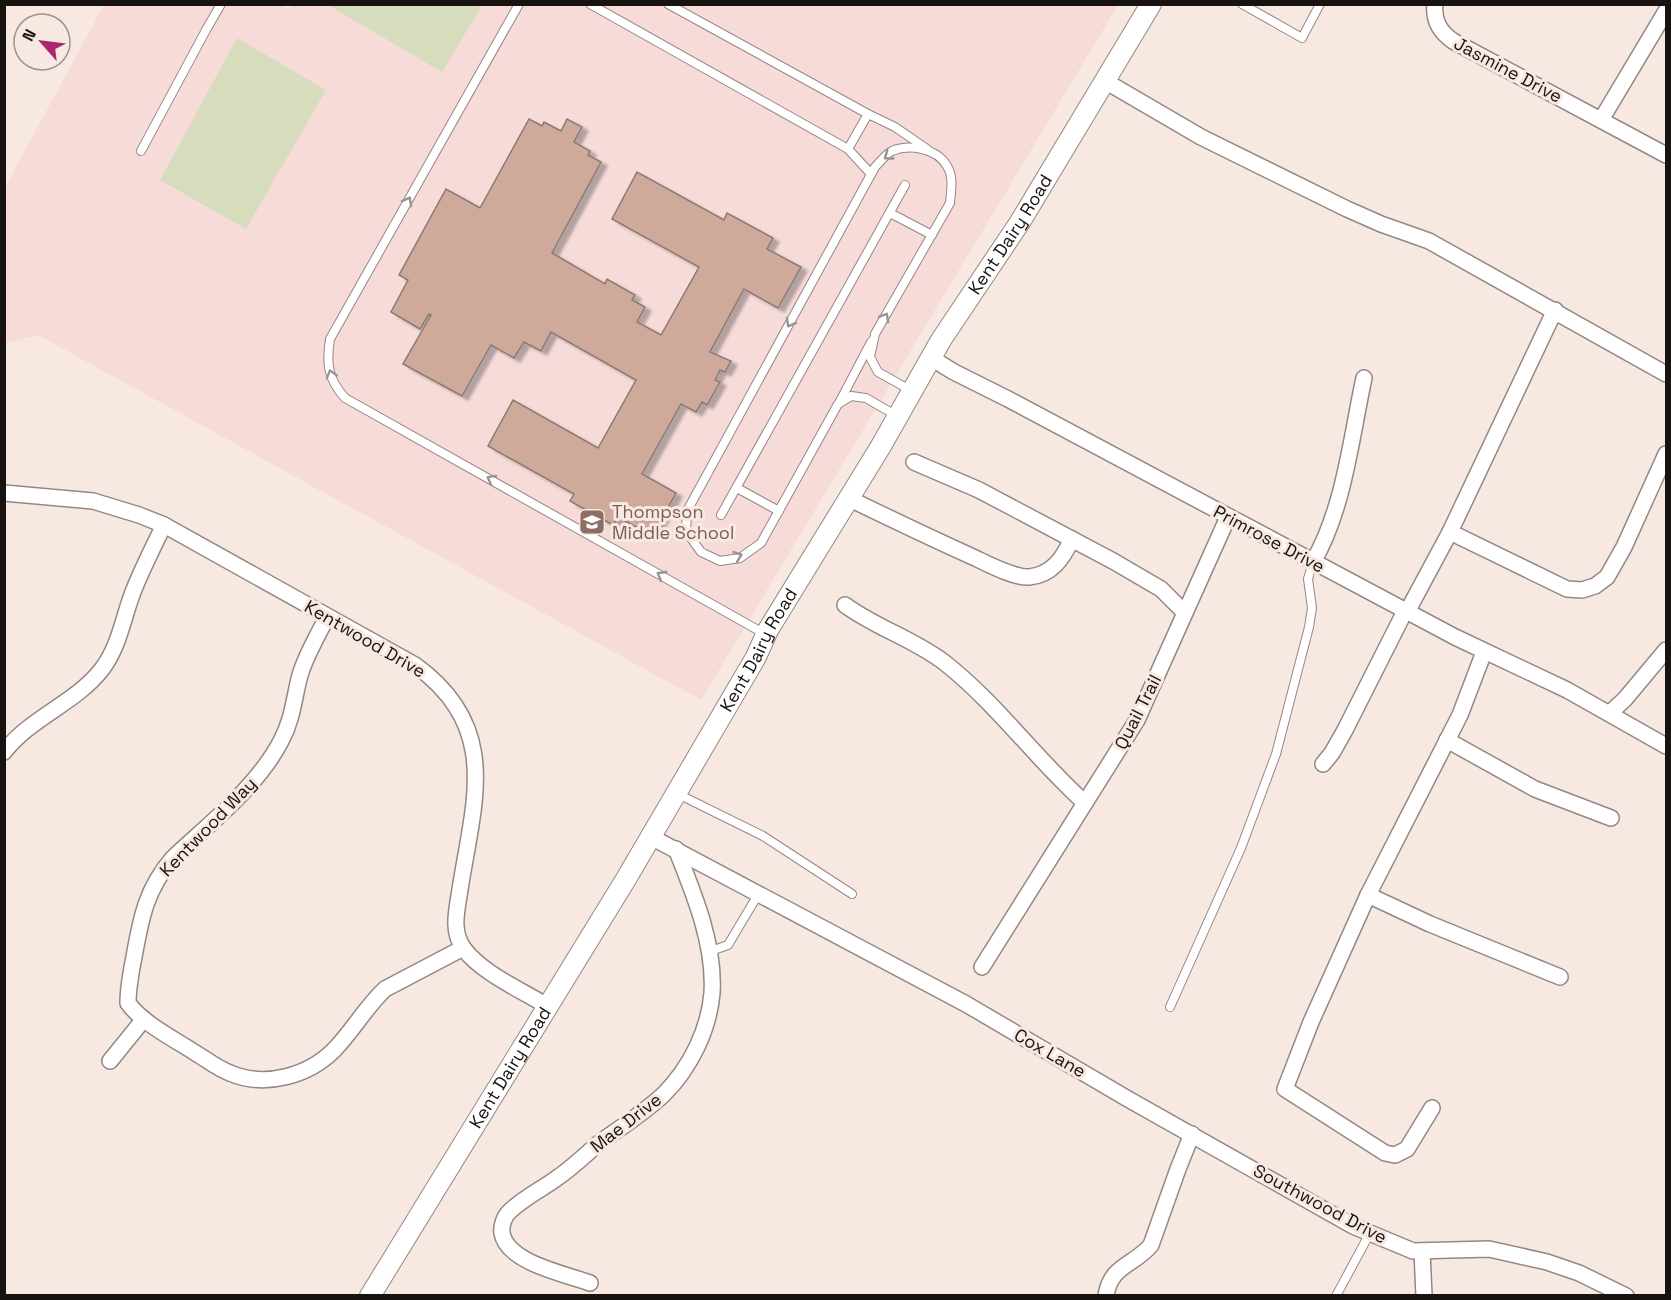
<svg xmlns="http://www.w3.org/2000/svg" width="1671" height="1300" viewBox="0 0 1671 1300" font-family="'Space Grotesk',sans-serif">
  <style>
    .education { fill: #f6dbd9 }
    .green { fill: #d7dcbd }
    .building { fill: #cfaa9a; stroke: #887b75; stroke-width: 1.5; filter: url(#shadow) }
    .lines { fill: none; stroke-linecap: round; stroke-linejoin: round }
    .service-casing { stroke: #958781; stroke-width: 10 }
    .minor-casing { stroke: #958781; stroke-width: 18 }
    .tertiary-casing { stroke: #958781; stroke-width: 22 }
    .service { stroke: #fff; stroke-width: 8 }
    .minor { stroke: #fff; stroke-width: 15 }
    .tertiary { stroke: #fff; stroke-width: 20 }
    .oneway { stroke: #979594 }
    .labels { text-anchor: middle; stroke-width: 6; stroke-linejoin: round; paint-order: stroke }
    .street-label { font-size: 18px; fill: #181311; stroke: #f8e8e2 }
    .education-label { font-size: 18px; fill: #785e54; stroke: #f8e8e2; text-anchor: start }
  </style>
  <defs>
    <filter id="shadow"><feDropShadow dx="6" dy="4" stdDeviation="1.5" flood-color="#0004"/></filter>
  </defs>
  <rect width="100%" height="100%" fill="#f8e8e2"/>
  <path class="education" d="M281 4 289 10 292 4 1118 5 701 700 38 335 5 343V187L104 5Z"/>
  <g class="green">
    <path d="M328 5H482L442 72Z"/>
    <path d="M237 38 326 90 246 229 160 180Z"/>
  </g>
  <path class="building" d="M529 119 542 126 544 122 561 131 567 119 582 127 574 142 590 151 588 155 601 162 552 253 605 284 607 279 635 295 632 300 645 307 637 322 661 335 699 267 612 219 637 172 724 220 727 213 773 238 767 249 801 267 778 308 744 289 710 352 731 361 725 372 720 370 715 380 720 382 707 405 702 402 696 412 681 404 642 474 676 493 652 536 618 517 613 525 570 501 574 494 488 446 513 400 598 448 636 380 551 332 541 351 524 342 514 358 491 345 462 396 403 364 431 315 429 314 420 329 391 312 408 280 399 275 446 189 480 208Z"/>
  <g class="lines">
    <defs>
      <g id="service">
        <path d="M519 4 330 339C326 364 328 379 345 398L765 634"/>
        <path d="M590 4 848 149 868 114 668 4"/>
        <path d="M1242 4 1302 38 1320 4"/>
        <path d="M868 114 895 127 927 149"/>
        <path d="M848 149 871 174"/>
        <path d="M141 151 206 30 221 4"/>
        <path d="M890 213 932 235"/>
        <path d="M839 403 871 342"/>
        <path d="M897 416 866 398 851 396 838 404 761 543 740 558 720 561 701 552 686 531 687 511 875 167C880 162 886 154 892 151 909 144 937 148 947 166 954 177 951 190 950 203L875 334 870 357 878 372 912 391"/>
        <path d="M737 488 779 511"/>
        <path d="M721 515 905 185"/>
        <path d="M678 794 763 836 852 894"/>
        <path d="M708 952 728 945 759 893"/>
        <path d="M1170 1007 1241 848 1276 754 1309 627 1312 608 1308 579 1313 562"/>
        <path d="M1336 1296 1370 1233"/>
      </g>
      <g id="minor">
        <path d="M1435 4C1433 21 1440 32 1453 41L1666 155"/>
        <path d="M1105 81 1201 137 1347 209 1381 224 1429 241 1666 374"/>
        <path d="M1601 120 1666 11"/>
        <path d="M931 358 954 372 1008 399 1455 637 1567 690 1666 746"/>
        <path d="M914 462 979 490 1113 561 1161 589 1184 612"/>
        <path d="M4 493 93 501 139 515 164 525 415 665C504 729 472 806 459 896 456 914 452 933 464 949 482 973 521 990 547 1006"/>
        <path d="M848 498C889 518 931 538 973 557 988 564 1014 578 1029 577 1052 575 1063 558 1072 539"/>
        <path d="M1450 532 1567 589 1582 590 1595 586 1607 577 1624 547 1666 454"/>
        <path d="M1313 562C1344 509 1351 438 1364 378"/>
        <path d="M845 605C876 628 914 639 945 663 997 704 1036 759 1085 803"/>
        <path d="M327 617C318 635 306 655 300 675 294 697 293 719 281 741 257 787 211 822 173 858 146 889 141 918 134 957 131 972 128 987 128 1003 142 1023 174 1039 194 1052 206 1059 217 1068 230 1073 265 1088 309 1076 335 1049 353 1030 366 1007 385 989L463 948"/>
        <path d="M1610 713 1625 699 1666 650"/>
        <path d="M1447 740 1535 789 1611 818"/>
        <path d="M4 752C31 717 76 703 102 669 119 647 123 618 133 592 142 569 153 547 164 525"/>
        <path d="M1323 764 1332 753 1345 730 1403 615 1407 612 1450 532 1555 310"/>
        <path d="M651 837 966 1004 1128 1099 1353 1226 1413 1251 1489 1249 1547 1262 1579 1273 1626 1296"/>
        <path d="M1368 895 1430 924 1560 977"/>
        <path d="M982 967 1137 720 1228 517"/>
        <path d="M110 1061 144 1019"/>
        <path d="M1432 1108 1407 1149 1395 1155 1385 1153 1285 1089 1311 1022 1368 895 1460 715 1484 652"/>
        <path d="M1422 1251 1424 1296"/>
        <path d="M590 1283C566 1274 507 1263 502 1233 501 1226 504 1217 509 1212 522 1199 542 1189 557 1178 572 1168 585 1155 599 1143 621 1127 644 1113 664 1094 690 1068 709 1030 712 993 715 944 694 894 676 849"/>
        <path d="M1106 1296C1110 1265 1135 1265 1151 1245L1178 1169 1192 1134"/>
      </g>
      <g id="tertiary">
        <path id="s1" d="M370 1296 626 879 756 657 768 630 881 446 941 340 1020 222 1151 4"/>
      </g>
    </defs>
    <use href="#service" class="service-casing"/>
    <use href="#minor" class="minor-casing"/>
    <use href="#tertiary" class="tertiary-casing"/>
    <use href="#service" class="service"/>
    <use href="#minor" class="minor"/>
    <use href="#tertiary" class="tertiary"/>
  </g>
  <defs><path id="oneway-chevron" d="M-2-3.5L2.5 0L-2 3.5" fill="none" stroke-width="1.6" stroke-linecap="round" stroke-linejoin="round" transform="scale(1.5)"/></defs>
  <g class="oneway">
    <use href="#oneway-chevron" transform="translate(888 156) rotate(144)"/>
    <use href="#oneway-chevron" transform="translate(408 201) rotate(-61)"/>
    <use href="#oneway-chevron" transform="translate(885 317) rotate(-60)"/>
    <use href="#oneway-chevron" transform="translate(790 323) rotate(119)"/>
    <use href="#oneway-chevron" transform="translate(331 374) rotate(-106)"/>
    <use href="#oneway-chevron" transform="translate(491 479) rotate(-151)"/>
    <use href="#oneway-chevron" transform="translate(738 556) rotate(-20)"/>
    <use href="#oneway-chevron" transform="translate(661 575) rotate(-150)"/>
  </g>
  <defs>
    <symbol id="school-square" viewBox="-11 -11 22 22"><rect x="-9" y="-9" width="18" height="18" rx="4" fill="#8d6e63" stroke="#f8e8e2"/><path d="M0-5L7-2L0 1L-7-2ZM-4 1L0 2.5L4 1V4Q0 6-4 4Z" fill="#fff"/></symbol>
  </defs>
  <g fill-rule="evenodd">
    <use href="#school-square" x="577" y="507" width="30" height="30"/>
  </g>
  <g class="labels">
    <g class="street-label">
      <text transform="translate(1508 70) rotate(28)" y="6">Jasmine Drive</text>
      <text dy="6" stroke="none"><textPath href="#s1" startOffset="1240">Kent Dairy Road</textPath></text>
      <text transform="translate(1269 539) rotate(28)" y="6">Primrose Drive</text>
      <text transform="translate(365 639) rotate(30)" y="6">Kentwood Drive</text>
      <text dy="6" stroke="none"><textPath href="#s1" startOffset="754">Kent Dairy Road</textPath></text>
      <text transform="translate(1138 712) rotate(-63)" y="6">Quail Trail</text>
      <text transform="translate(208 827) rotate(-46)" y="6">Kentwood Way</text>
      <text transform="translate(1050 1053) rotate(30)" y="6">Cox Lane</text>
      <text dy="6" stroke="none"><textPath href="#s1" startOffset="268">Kent Dairy Road</textPath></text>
      <text transform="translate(626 1123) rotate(-38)" y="6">Mae Drive</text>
      <text transform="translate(1320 1204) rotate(28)" y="6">Southwood Drive</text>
    </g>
    <g class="education-label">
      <text x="612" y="518">Thompson<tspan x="612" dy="21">Middle School</tspan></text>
    </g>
  </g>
  <rect width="1671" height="1300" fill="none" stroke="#181311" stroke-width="12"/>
  <g transform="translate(42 42) rotate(298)"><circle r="28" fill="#f8e8e2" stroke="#9e938e" stroke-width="1.5"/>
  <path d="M0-4.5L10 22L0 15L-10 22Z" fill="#ab2771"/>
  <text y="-9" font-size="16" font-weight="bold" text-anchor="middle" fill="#181311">N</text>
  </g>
</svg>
